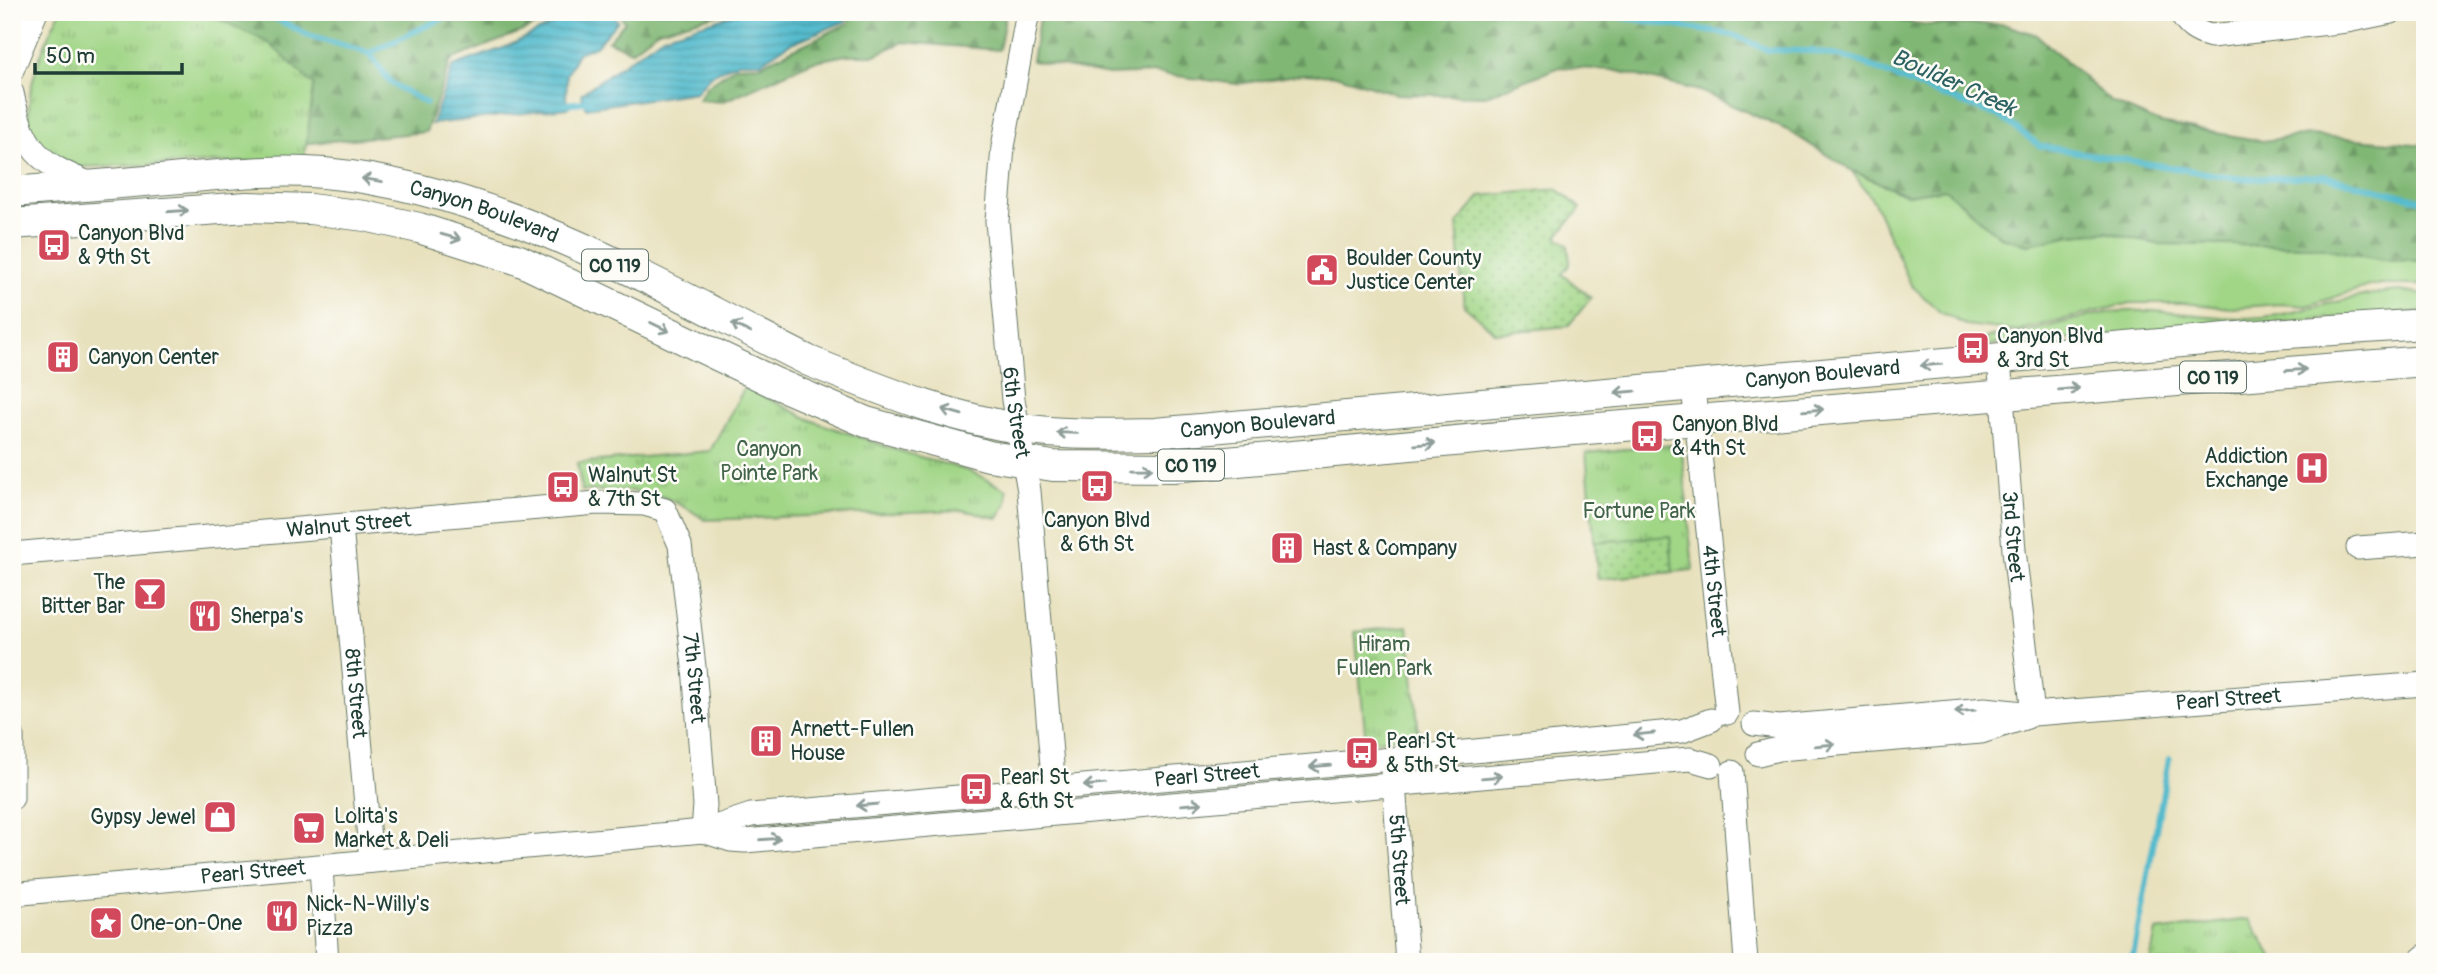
<svg xmlns="http://www.w3.org/2000/svg" width="2437" height="974" viewBox="0 0 2437 974" font-family="Pangolin,sans-serif">
  <style>
    .grass { fill: #a1d687; stroke: #608a5e; stroke-width: 2 }
    .forest { fill: url(#forest-firs); stroke: #507a54; stroke-width: 2 }
    .park { fill: url(#park-tufts); stroke: #608a5e; stroke-width: 2 }
    .garden { fill: url(#garden-dots); stroke: #608a5e; stroke-width: 2 }
    .water { fill: url(#water-rules); stroke: #377b80; stroke-width: 2 }
    .lines { fill: none; stroke-linecap: round; stroke-linejoin: round }
    .stream { stroke: #4fb9cc; stroke-width: 6 }
    .minor-casing { stroke: #657664; stroke-width: 25 }
    .major-casing { stroke: #657664; stroke-width: 32 }
    .minor { stroke: #fff; stroke-width: 23 }
    .major { stroke: #fff; stroke-width: 30 }
    .oneway { stroke: #8f9e9a }
    .labels { text-anchor: middle; stroke-width: 5; stroke-linejoin: round; paint-order: stroke }
    .shield { fill: #fdfcf7; stroke: #62766e; stroke-width: 2 }
    .shield-label { font-size: 19px; font-weight: bold; fill: #1f3d34 }
    .street-label { font-size: 21px; fill: #1f3d34; stroke: #fdfcf7 }
    .poi-label { font-size: 21px; fill: #1f3d34; stroke: #fdfcf7; text-anchor: start }
    .park-label { font-size: 21px; fill: #406349; stroke: #fdfcf7 }
    .water-label { font-size: 23px; font-style: italic; fill: #2d6262; stroke: #fdfcf7 }
  </style>
  <defs>
    <pattern id="forest-firs" width="22" height="20" patternUnits="userSpaceOnUse" patternTransform="scale(1.75)"><rect width="22" height="20" fill="#80b774"/><path d="M5 1l3.5 6h-7zM16 11l3.5 6h-7z" fill="#689660"/></pattern>
    <pattern id="park-tufts" width="24" height="20" patternUnits="userSpaceOnUse" patternTransform="scale(1.75)"><rect width="24" height="20" fill="#a1d687"/><path d="M3 7l-1-3M5 7V3M7 7l1-3M15 17l-1-3M17 17v-4M19 17l1-3" fill="none" stroke="#83af6f"/></pattern>
    <pattern id="garden-dots" width="8" height="8" patternUnits="userSpaceOnUse" patternTransform="scale(1.75)"><rect width="8" height="8" fill="#a1d687"/><path d="M2 2h.1M6 6h.1" fill="none" stroke="#83af6f" stroke-width="1.8" stroke-linecap="round"/></pattern>
    <pattern id="water-rules" width="6" height="5" patternUnits="userSpaceOnUse" patternTransform="scale(1.75)"><rect width="6" height="5" fill="#4fb9cc"/><path d="M0 2.5h6" fill="none" stroke="#4198a6"/></pattern>
  </defs>
  <rect width="100%" height="100%" fill="#fdfcf7"/>
  <filter id="ink" filterUnits="userSpaceOnUse"><feTurbulence type="fractalNoise" baseFrequency=".0143" numOctaves="2"/><feDisplacementMap in="SourceGraphic" scale="14" xChannelSelector="R" yChannelSelector="G"/><feConvolveMatrix kernelMatrix="1 2 1 2 8 2 1 2 1" color-interpolation-filters="sRGB"/></filter>
  <filter id="wash" filterUnits="userSpaceOnUse"><feTurbulence type="fractalNoise" baseFrequency=".00686" numOctaves="4" result="noise"/><feDisplacementMap in="SourceGraphic" scale="28" xChannelSelector="R" yChannelSelector="G"/><feGaussianBlur stdDeviation="1.57" result="paint"/><feColorMatrix in="noise" values="0 0 0 0 0 0 0 0 0 0 0 0 0 0 0 0 0 1.4 0 .05"/><feComposite in="paint" operator="in"/></filter>
  <g filter="url(#wash)">
    <rect width="100%" height="100%" fill="#e8e1be"/>
    <g class="grass">
      <path d="M1851 170 1907 195 1945 189 2000 237 2029 244 2071 235 2106 232 2157 244 2313 246 2383 260 2424 261 2425 285H2372L2307 306 2280 304 2231 308 2183 303H2130L2017 331 1966 325 1940 312 1911 285 1874 202Z"/>
      <path d="M2400 291 2425 295V311L1984 345 1987 337C2031 336 2070 317 2113 312 2157 307 2199 318 2242 318 2297 318 2346 294 2400 291Z"/>
    </g>
    <g class="forest">
      <path d="M67 12H589L560 16 451 60 426 132 268 147Z"/>
      <path d="M618 12H728L658 30 631 51 608 41 625 22Z"/>
      <path d="M849 12H1006L999 50 903 42 875 55H846L811 62 722 102 698 100 707 86 736 66 760 65 849 23Z"/>
      <path d="M1040 12H1883L1901 21 1928 25 2003 24 2037 35 2111 102 2160 123 2262 141 2309 135 2425 145V261L2383 260 2313 246 2157 244 2106 232 2071 235 2029 244 2000 237 1945 189 1907 195 1851 170 1787 130 1700 91 1613 70 1560 67 1485 96 1396 94 1339 76 1304 74 1237 84 1155 73 1109 75 1032 61Z"/>
    </g>
    <g class="park">
      <path d="M60 12H204L269 43 314 85 304 160 78 167C70 165 54 163 48 158 7 125 41 49 60 12Z"/>
      <path d="M745 387 813 421 893 449 972 472 1007 490V503L998 518 962 510 705 520C657 486 638 491 582 491L577 463 710 451Z"/>
      <path d="M1671 445 1682 451 1693 570 1598 579 1586 453Z"/>
      <path d="M1408 626 1419 736 1366 741 1355 632Z"/>
      <path d="M2249 919 2276 962H2150L2156 931Z"/>
    </g>
    <g class="garden">
      <path d="M1557 189 1581 208 1557 236 1568 245 1570 264 1562 274 1591 298 1568 326 1496 333 1464 306 1457 224 1481 196Z"/>
      <path d="M1670 536 1673 572 1598 579 1595 542Z"/>
    </g>
    <g class="water">
      <path d="M742 12H845L846 21 789 44 761 62H738L710 76 696 92 586 108 581 94 663 36Z"/>
      <path d="M612 14 618 21 596 46 578 53 567 74 566 100 571 104 567 108 432 124 453 66 506 47 560 21Z"/>
    </g>
    <g class="lines">
      <g class="stream">
        <path d="M263 12 308 35 369 53 456 12"/>
        <path d="M1590 12 1733 35 1768 50 1811 51 1854 59 1911 84 2001 117 2040 146 2242 179 2323 176 2425 201"/>
        <path d="M369 53 391 83 426 103"/>
        <path d="M566 104 590 101"/>
        <path d="M2132 962 2169 759"/>
      </g>
    </g>
  </g>
  <g filter="url(#ink)">
    <g class="lines">
      <defs>
        <g id="minor">
          <path id="s1" d="M1028 12 1003 147 997 221 1013 400 1029 491 1055 801"/>
          <path d="M2180 12C2188 27 2196 32 2211 36L2347 21 2391 12"/>
          <path d="M12 70 36 12"/>
          <path d="M12 93C24 150 38 163 91 184"/>
          <path id="s2" d="M1999 359 2014 550 2033 714"/>
          <path id="s3" d="M1693 387 1727 713"/>
          <path id="s4" d="M341 526 371 861"/>
          <path d="M2358 548 2425 543"/>
          <path id="s5" d="M12 554 597 503 644 504 665 510 680 545 694 667 705 805 703 831"/>
          <path id="s6" d="M1754 724 1779 727 1985 709 2033 714 2425 684"/>
          <path d="M12 735V798"/>
          <path d="M1758 754 1778 749 1981 732 2027 717"/>
          <path id="s7" d="M1393 769 1407 962"/>
          <path d="M1732 772 1746 962"/>
          <path d="M703 831 731 840 745 841 1690 759 1711 765"/>
          <path d="M321 867 327 962"/>
          <path id="s8" d="M12 894 703 831 751 815 1392 759 1682 731 1711 720"/>
          <path d="M2418 962 2425 956"/>
        </g>
        <g id="major">
          <path id="s9" d="M12 192C69 187 125 183 181 178 229 174 276 169 324 173 500 189 654 284 809 361 885 392 966 425 1049 432 1084 435 1120 434 1155 433L2272 334 2425 324"/>
          <path d="M12 224 247 207 310 209 365 216 419 228 519 260 773 382 866 422 989 456 1053 466 1173 467 1574 430 2425 361"/>
        </g>
      </defs>
      <use href="#minor" class="minor-casing"/>
      <use href="#major" class="major-casing"/>
      <use href="#minor" class="minor"/>
      <use href="#major" class="major"/>
    </g>
    <defs><path id="oneway-shaft" d="M-6 0H5M1.5-3L5.5 0L1.5 3" fill="none" stroke-width="1.6" stroke-linecap="round" stroke-linejoin="round" transform="scale(1.75)"/></defs>
    <g class="oneway">
      <use href="#oneway-shaft" transform="translate(372 180) rotate(-171)"/>
      <use href="#oneway-shaft" transform="translate(178 211) rotate(-4)"/>
      <use href="#oneway-shaft" transform="translate(451 237) rotate(16)"/>
      <use href="#oneway-shaft" transform="translate(660 327) rotate(26)"/>
      <use href="#oneway-shaft" transform="translate(741 328) rotate(-154)"/>
      <use href="#oneway-shaft" transform="translate(1931 365) rotate(175)"/>
      <use href="#oneway-shaft" transform="translate(2296 370) rotate(-4)"/>
      <use href="#oneway-shaft" transform="translate(2069 389) rotate(-5)"/>
      <use href="#oneway-shaft" transform="translate(1625 392) rotate(175)"/>
      <use href="#oneway-shaft" transform="translate(1813 410) rotate(-5)"/>
      <use href="#oneway-shaft" transform="translate(952 412) rotate(-164)"/>
      <use href="#oneway-shaft" transform="translate(1067 433) rotate(-178)"/>
      <use href="#oneway-shaft" transform="translate(1425 444) rotate(-5)"/>
      <use href="#oneway-shaft" transform="translate(1142 468) rotate(-1)"/>
      <use href="#oneway-shaft" transform="translate(1965 711) rotate(175)"/>
      <use href="#oneway-shaft" transform="translate(1644 734) rotate(174)"/>
      <use href="#oneway-shaft" transform="translate(1825 745) rotate(-5)"/>
      <use href="#oneway-shaft" transform="translate(1320 766) rotate(175)"/>
      <use href="#oneway-shaft" transform="translate(1492 777) rotate(-5)"/>
      <use href="#oneway-shaft" transform="translate(1094 785) rotate(175)"/>
      <use href="#oneway-shaft" transform="translate(1192 804) rotate(-5)"/>
      <use href="#oneway-shaft" transform="translate(867 805) rotate(175)"/>
      <use href="#oneway-shaft" transform="translate(770 839) rotate(-4)"/>
    </g>
  </g>
  <defs>
    <symbol id="bus-square" viewBox="-11 -11 22 22"><rect x="-9" y="-9" width="18" height="18" rx="4" fill="#d1495b" stroke="#fdfcf7"/><path d="M-5-6H5V4H4V6H2V4H-2V6H-4V4H-5ZM-3.5-4V0h7V-4ZM-3.5 1.2v1.5H-2V1.2ZM2 1.2v1.5H3.5V1.2Z" fill="#fff"/></symbol>
    <symbol id="civic-square" viewBox="-11 -11 22 22"><rect x="-9" y="-9" width="18" height="18" rx="4" fill="#d1495b" stroke="#fdfcf7"/><path d="M-.6-6.5H3V-4.5H.6V-3L4-1V1h2V6H-6V1h2V-1L-.6-3ZM-1.2 2.5V6h2.4V2.5Z" fill="#fff"/></symbol>
    <symbol id="building-square" viewBox="-11 -11 22 22"><rect x="-9" y="-9" width="18" height="18" rx="4" fill="#d1495b" stroke="#fdfcf7"/><path d="M-4-6H4V6H1V3H-1V6H-4ZM-2.5-4.3h1.7v1.8h-1.7ZM.8-4.3h1.7v1.8H.8ZM-2.5-1h1.7V.8h-1.7ZM.8-1h1.7V.8H.8Z" fill="#fff"/></symbol>
    <symbol id="hospital-square" viewBox="-11 -11 22 22"><rect x="-9" y="-9" width="18" height="18" rx="4" fill="#d1495b" stroke="#fdfcf7"/><path d="M-5-5h3v3.5h4V-5h3V5h-3V1.5h-4V5h-3Z" fill="#fff"/></symbol>
    <symbol id="bar-square" viewBox="-11 -11 22 22"><rect x="-9" y="-9" width="18" height="18" rx="4" fill="#d1495b" stroke="#fdfcf7"/><path d="M-6-5H6L.8 .8V4.5H3.5V6h-7V4.5H-.8V.8Z" fill="#fff"/></symbol>
    <symbol id="restaurant-square" viewBox="-11 -11 22 22"><rect x="-9" y="-9" width="18" height="18" rx="4" fill="#d1495b" stroke="#fdfcf7"/><path d="M-5-6h1v4h1v-4h1v4h1v-4h1v5L-1.5 .5V6h-2V.5L-5-1ZM5-6V6H3V1.5H1.5Q1.5-4 5-6Z" fill="#fff"/></symbol>
    <symbol id="shop-square" viewBox="-11 -11 22 22"><rect x="-9" y="-9" width="18" height="18" rx="4" fill="#d1495b" stroke="#fdfcf7"/><path d="M-5-2.5h2.3a2.7 3.5 0 0 1 5.4 0H5L5.5 6h-11ZM-1.5-2.5h3a1.5 2.3 0 0 0-3 0Z" fill="#fff"/></symbol>
    <symbol id="supermarket-square" viewBox="-11 -11 22 22"><rect x="-9" y="-9" width="18" height="18" rx="4" fill="#d1495b" stroke="#fdfcf7"/><path d="M-6-5.5h2.5l.6 2H6L4.5 2H-2.5L-4.4-4H-6ZM-1.5 3.2a1.3 1.3 0 1 0 .1 0ZM3 3.2a1.3 1.3 0 1 0 .1 0Z" fill="#fff"/></symbol>
    <symbol id="sight-square" viewBox="-11 -11 22 22"><rect x="-9" y="-9" width="18" height="18" rx="4" fill="#d1495b" stroke="#fdfcf7"/><path d="M0-6L1.8-2.2L6-1.7L2.9 1.2L3.7 5.4L0 3.3L-3.7 5.4L-2.9 1.2L-6-1.7L-1.8-2.2Z" fill="#fff"/></symbol>
  </defs>
  <g fill-rule="evenodd">
    <use href="#bus-square" x="35" y="226" width="38" height="38"/>
    <use href="#civic-square" x="1303" y="251" width="38" height="38"/>
    <use href="#bus-square" x="1954" y="329" width="38" height="38"/>
    <use href="#building-square" x="44" y="338" width="38" height="38"/>
    <use href="#bus-square" x="1628" y="417" width="38" height="38"/>
    <use href="#hospital-square" x="2293" y="449" width="38" height="38"/>
    <use href="#bus-square" x="1078" y="467" width="38" height="38"/>
    <use href="#bus-square" x="544" y="468" width="38" height="38"/>
    <use href="#building-square" x="1268" y="529" width="38" height="38"/>
    <use href="#bar-square" x="131" y="575" width="38" height="38"/>
    <use href="#restaurant-square" x="186" y="597" width="38" height="38"/>
    <use href="#building-square" x="747" y="722" width="38" height="38"/>
    <use href="#bus-square" x="1343" y="734" width="38" height="38"/>
    <use href="#bus-square" x="957" y="770" width="38" height="38"/>
    <use href="#shop-square" x="201" y="798" width="38" height="38"/>
    <use href="#supermarket-square" x="290" y="809" width="38" height="38"/>
    <use href="#restaurant-square" x="263" y="897" width="38" height="38"/>
    <use href="#sight-square" x="87" y="904" width="38" height="38"/>
  </g>
  <g class="labels">
    <g class="shield">
      <rect x="582" y="249.5" width="66" height="31" rx="5"/>
      <rect x="2180" y="361.5" width="66" height="31" rx="5"/>
      <rect x="1158" y="449.5" width="66" height="31" rx="5"/>
    </g>
    <g class="shield-label">
      <text x="615" y="272">CO 119</text>
      <text x="2213" y="384">CO 119</text>
      <text x="1191" y="472">CO 119</text>
    </g>
    <g class="street-label">
      <text dy="7" stroke="none"><textPath href="#s9" startOffset="478">Canyon Boulevard</textPath></text>
      <text dy="7" stroke="none"><textPath href="#s9" startOffset="1864">Canyon Boulevard</textPath></text>
      <text dy="7" stroke="none"><textPath href="#s1" startOffset="404">6th Street</textPath></text>
      <text dy="7" stroke="none"><textPath href="#s9" startOffset="1297">Canyon Boulevard</textPath></text>
      <text dy="7" stroke="none"><textPath href="#s5" startOffset="338">Walnut Street</textPath></text>
      <text dy="7" stroke="none"><textPath href="#s2" startOffset="178">3rd Street</textPath></text>
      <text dy="7" stroke="none"><textPath href="#s3" startOffset="205">4th Street</textPath></text>
      <text dy="7" stroke="none"><textPath href="#s5" startOffset="828">7th Street</textPath></text>
      <text dy="7" stroke="none"><textPath href="#s4" startOffset="168">8th Street</textPath></text>
      <text dy="7" stroke="none"><textPath href="#s6" startOffset="476">Pearl Street</textPath></text>
      <text dy="7" stroke="none"><textPath href="#s8" startOffset="1202">Pearl Street</textPath></text>
      <text dy="7" stroke="none"><textPath href="#s7" startOffset="91">5th Street</textPath></text>
      <text dy="7" stroke="none"><textPath href="#s8" startOffset="242">Pearl Street</textPath></text>
    </g>
    <g class="poi-label">
      <text x="78" y="240">Canyon Blvd<tspan x="78" dy="24">&amp; 9th St</tspan></text>
      <text x="1346" y="265">Boulder County<tspan x="1346" dy="24">Justice Center</tspan></text>
      <text x="1997" y="343">Canyon Blvd<tspan x="1997" dy="24">&amp; 3rd St</tspan></text>
      <text x="88" y="364">Canyon Center</text>
      <text x="1672" y="431">Canyon Blvd<tspan x="1672" dy="24">&amp; 4th St</tspan></text>
      <text x="2288" y="463" text-anchor="end">Addiction<tspan x="2288" dy="24">Exchange</tspan></text>
      <text x="588" y="482">Walnut St<tspan x="588" dy="24">&amp; 7th St</tspan></text>
      <text x="1097" y="527" text-anchor="middle">Canyon Blvd<tspan x="1097" dy="24">&amp; 6th St</tspan></text>
      <text x="1312" y="555">Hast &amp; Company</text>
      <text x="125" y="589" text-anchor="end">The<tspan x="125" dy="24">Bitter Bar</tspan></text>
      <text x="230" y="623">Sherpa's</text>
      <text x="790" y="736">Arnett-Fullen<tspan x="790" dy="24">House</tspan></text>
      <text x="1386" y="748">Pearl St<tspan x="1386" dy="24">&amp; 5th St</tspan></text>
      <text x="1000" y="784">Pearl St<tspan x="1000" dy="24">&amp; 6th St</tspan></text>
      <text x="334" y="823">Lolita's<tspan x="334" dy="24">Market &amp; Deli</tspan></text>
      <text x="196" y="824" text-anchor="end">Gypsy Jewel</text>
      <text x="306" y="911">Nick-N-Willy's<tspan x="306" dy="24">Pizza</tspan></text>
      <text x="130" y="930">One-on-One</text>
    </g>
    <g class="park-label">
      <text x="769" y="456">Canyon<tspan x="769" dy="24">Pointe Park</tspan></text>
      <text x="1639" y="518">Fortune Park</text>
      <text x="1384" y="651">Hiram<tspan x="1384" dy="24">Fullen Park</tspan></text>
    </g>
    <g class="water-label">
      <text transform="translate(1954 82) rotate(24)" y="8">Boulder Creek</text>
    </g>
  </g>
  <rect width="2437" height="974" fill="none" stroke="#fdfcf7" stroke-width="42"/>
  <path d="M35 63v10h147v-10" fill="none" stroke="#1f3d34" stroke-width="3.5"/>
  <text x="46" y="63" font-size="21" fill="#1f3d34" stroke="#fdfcf7" stroke-width="5" paint-order="stroke">50 m</text>
</svg>
